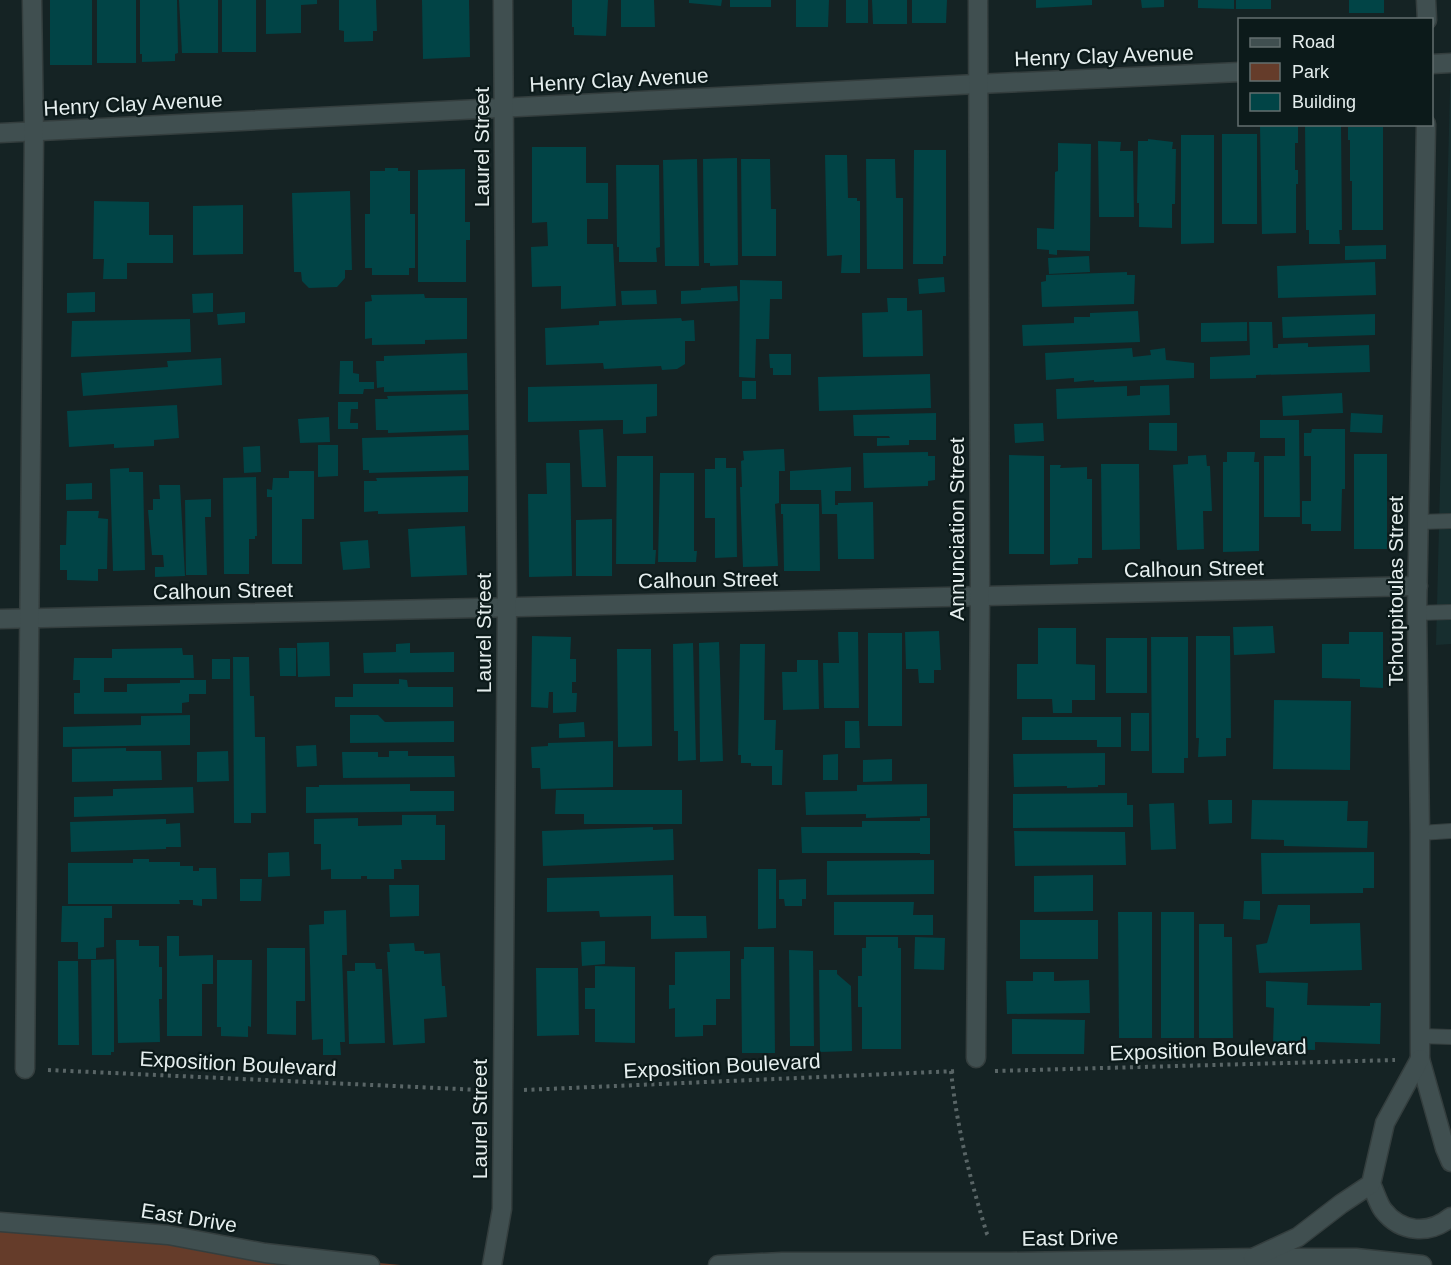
<svg xmlns="http://www.w3.org/2000/svg" width="1451" height="1265" viewBox="0 0 1451 1265" font-family="Helvetica,sans-serif">
  <style>
    .built { fill: #172e2f }
    .green { fill: #653c2a }
    .building { fill: #014446 }
    .lines { fill: none; stroke-linecap: round; stroke-linejoin: round }
    .lane-casing { stroke: #343e3e; stroke-width: 16 }
    .street-casing { stroke: #343e3e; stroke-width: 21 }
    .secondary-casing { stroke: #343e3e; stroke-width: 21 }
    .path { stroke: #596566; stroke-width: 4; stroke-dasharray: 3 4.5; stroke-linecap: butt }
    .lane { stroke: #404f50; stroke-width: 14 }
    .street { stroke: #404f50; stroke-width: 18 }
    .secondary { stroke: #404f50; stroke-width: 18 }
    .labels { text-anchor: middle; stroke-width: 4.5; stroke-linejoin: round; paint-order: stroke }
    .street-label { font-size: 21px; fill: #e5eeee; stroke: #0c1a1a }
  </style>
  <rect width="100%" height="100%" fill="#152324"/>
  <path class="built" d="M1451 50V644L1436 645Z"/>
  <path class="green" d="M0 1223 265 1253 401 1265H0Z"/>
  <g class="building">
    <rect x="50" y="0" width="42" height="65"/>
    <rect x="97" y="0" width="39" height="63"/>
    <path d="M140 0H177L178 53 175 54V61L142 62V54H140Z"/>
    <path d="M179 0H218V53H182Z"/>
    <rect x="222" y="0" width="34" height="52"/>
    <path d="M266 0H317V4L301 5V33L266 34Z"/>
    <path d="M339 0H376L377 31H373V41L344 42V31L339 30Z"/>
    <path d="M422 0H469L470 57 423 59Z"/>
    <path d="M572 0H608L606 36 574 35V27H572Z"/>
    <path d="M621 0H654L655 27H621Z"/>
    <path d="M689 0H722L721 6 689 3Z"/>
    <rect x="730" y="0" width="41" height="7"/>
    <path d="M796 0H829L828 27H796Z"/>
    <rect x="846" y="0" width="22" height="23"/>
    <path d="M872 0H907V24H873Z"/>
    <path d="M912 0H947L946 23H912Z"/>
    <path d="M1036 0H1092V5L1036 8Z"/>
    <path d="M1141 0H1164V7L1142 8Z"/>
    <path d="M1198 0H1234V9L1198 8Z"/>
    <rect x="1236" y="0" width="35" height="9"/>
    <rect x="1349" y="0" width="35" height="13"/>
    <path d="M1305 124 1341 125 1342 230H1339L1340 244H1309V230H1306Z"/>
    <path d="M1260 126H1298V143H1295V170H1298V184H1296V233L1262 234Z"/>
    <path d="M1348 127H1383V230H1352V181H1350V140H1348Z"/>
    <rect x="1222" y="134" width="35" height="90"/>
    <path d="M1181 135H1214V243L1181 244Z"/>
    <path d="M1148 139 1173 142 1172 149H1176L1175 204H1172V228L1139 227V203H1137L1138 141H1148Z"/>
    <path d="M1098 141 1121 142 1120 151H1133L1134 217H1099Z"/>
    <path d="M1058 143 1091 144 1090 251 1057 250V255L1049 254V250L1037 249V228L1054 229 1055 172 1058 171Z"/>
    <path d="M532 147H586V183H608V219H587V244H613L616 306 561 309V286L532 287 531 247 548 246 547 222 532 223Z"/>
    <path d="M914 150H946V256H943V264H913Z"/>
    <path d="M825 155H847L848 198H857V201H860V273H841L842 255 827 256Z"/>
    <path d="M737 158 738 265 710 266V263H704L703 159Z"/>
    <path d="M697 159 699 266H665L663 160Z"/>
    <path d="M741 159H770L771 209H776V256H742Z"/>
    <path d="M866 159H895L896 198H903V269H867Z"/>
    <path d="M616 165H659L660 247 656 248 657 262H619V247H617Z"/>
    <path d="M385 168H398V171H410V214H415V268H409V275H372V268H365V214H370V171H385Z"/>
    <path d="M465 169V222H470V240H466V282H418V170Z"/>
    <path d="M350 191 352 270H345V278L337 287 309 288 302 281 301 272H294L292 193Z"/>
    <path d="M94 201 149 202V235H173V263H127V279H103L104 259H93Z"/>
    <path d="M243 205V254L193 255V206Z"/>
    <path d="M1386 245V259L1345 260V246Z"/>
    <path d="M1089 256 1090 272 1049 274 1048 258Z"/>
    <path d="M1375 262 1376 295 1278 298 1277 266Z"/>
    <path d="M1127 272V275H1135L1134 304 1042 307 1041 282 1046 281V275Z"/>
    <path d="M944 277 945 292 919 294 918 279Z"/>
    <path d="M740 280 782 281V299H770L769 339H756L755 378 739 377Z"/>
    <path d="M737 286 738 301 681 304V291L701 290V288Z"/>
    <path d="M656 290 657 304 622 305 621 291Z"/>
    <path d="M95 292V312L67 313V293Z"/>
    <path d="M213 293V312L193 313 192 294Z"/>
    <path d="M424 294 425 298H467V339L425 340V344L372 345V338L365 339V302L372 301 371 295Z"/>
    <path d="M887 298H907V311L922 310 923 356 863 357 862 313 888 312Z"/>
    <path d="M1138 311 1140 342 1023 346 1022 325 1074 323V317H1090V313Z"/>
    <path d="M245 312V323L218 325 217 314Z"/>
    <path d="M1375 314V335L1283 338 1282 317Z"/>
    <path d="M681 318 682 321 694 320 695 341H685V364L677 369 662 370 661 366 604 369 603 363 546 365 545 328 599 325V321Z"/>
    <path d="M190 319 191 352 71 357 72 321Z"/>
    <path d="M1247 322V341L1201 342V323Z"/>
    <path d="M1249 322H1272L1273 348H1278V344L1308 343V347L1369 345 1370 372 1256 375V378L1210 379V357L1250 355Z"/>
    <path d="M1132 348 1133 357 1151 355 1150 350 1165 348 1166 360 1194 363V378L1094 382V380L1074 382V378L1046 380 1045 353Z"/>
    <path d="M467 353 468 390 384 392V387L377 388 376 361H384V356Z"/>
    <path d="M769 354H791V375H773V368H770Z"/>
    <path d="M221 358 222 385 83 396 81 373 168 367 167 361Z"/>
    <path d="M340 361H353V373L359 374V382H374V389H364L363 394H339Z"/>
    <path d="M930 374 931 408 819 411 818 377Z"/>
    <rect x="742" y="381" width="14" height="18"/>
    <path d="M657 384V416L646 417V433L623 434V420L528 422V387Z"/>
    <path d="M1169 385 1170 415 1057 419 1056 389 1127 386V396L1140 395V386Z"/>
    <path d="M1342 393 1343 413 1283 416 1282 396Z"/>
    <path d="M468 394 469 430 388 433V430H376L375 399H388L387 396Z"/>
    <path d="M338 402H358V409H351L350 423H358V429H338Z"/>
    <path d="M177 405 179 438 154 440V446L114 448V444L69 447 67 411Z"/>
    <path d="M936 413V440H909V445L877 446V438H890L889 436H854L853 415Z"/>
    <path d="M1351 413 1383 415 1382 433 1350 432Z"/>
    <path d="M329 417 330 442 300 443 298 419Z"/>
    <path d="M1260 420H1299L1300 517H1264V456H1285V438H1260Z"/>
    <path d="M1043 423 1044 441 1015 443 1014 424Z"/>
    <path d="M1149 423H1177V451L1149 450Z"/>
    <path d="M603 429 606 487H582L579 430Z"/>
    <path d="M1312 429H1345V489H1342L1341 531H1311V524H1302V501H1311V456H1304V433H1311Z"/>
    <path d="M468 435 469 470 369 473V470H363L362 438Z"/>
    <path d="M318 445H338V476L318 477Z"/>
    <path d="M260 446 261 472 244 473 243 447Z"/>
    <path d="M784 449 785 471H779V503L775 504 778 566 743 567 740 487H742L741 461 744 460 743 451Z"/>
    <path d="M928 452V456H935V480L928 481V486L864 488 863 453Z"/>
    <path d="M1227 452H1255L1254 462H1259V551L1223 552V462H1227Z"/>
    <rect x="1354" y="454" width="33" height="95"/>
    <path d="M1009 455 1044 456V554H1009Z"/>
    <path d="M1206 455 1207 466H1210L1212 511H1203L1204 549 1177 550 1173 465 1188 464V456Z"/>
    <path d="M617 456H653V550H656L655 564H616Z"/>
    <path d="M715 458H726V468H736L737 557 715 558V518H705V469H715Z"/>
    <path d="M546 463H570L572 576 529 577 528 494H547Z"/>
    <path d="M1101 464H1139L1140 549 1102 550Z"/>
    <path d="M1050 465H1061L1060 468 1087 467V479H1092V558H1078V564L1050 565Z"/>
    <path d="M851 467V491H835V505H838V503L873 502 874 559H838L837 514H822L821 490H790V471Z"/>
    <path d="M129 468V472H143L145 570 113 571 110 469Z"/>
    <path d="M289 471H314V519H302V564H272V497H267V489L272 490 273 478H289Z"/>
    <path d="M660 473H694V551H697L696 562H658Z"/>
    <path d="M468 476V512L378 514V511L364 512V481H377L376 478Z"/>
    <path d="M256 477 257 536H255V539H249V574H224L223 478Z"/>
    <path d="M92 483V499L66 500V484Z"/>
    <path d="M159 485H180L185 576 155 577V567H164L163 555H152L148 510H153V499H160Z"/>
    <path d="M211 499V517H205L207 575H186L185 500Z"/>
    <path d="M781 504H819L820 571H784L783 514H781Z"/>
    <path d="M67 511H99L98 518 108 519 107 569H98V581L67 580V570H60V545H66Z"/>
    <path d="M612 519V576H576V520Z"/>
    <path d="M465 526 467 575 411 577 408 529Z"/>
    <path d="M368 540 370 568 343 570 340 542Z"/>
    <path d="M1273 626 1275 653 1234 655 1233 627Z"/>
    <path d="M1038 628H1076V664L1095 665V700H1072V713H1053L1052 699H1017V664H1038Z"/>
    <path d="M939 631 941 670H934V683H919L918 669H906L905 632Z"/>
    <path d="M838 632H858L859 708H824L823 663H839Z"/>
    <path d="M1349 632H1383V688L1360 687V679L1322 678V644H1349Z"/>
    <rect x="868" y="633" width="34" height="93"/>
    <path d="M532 636 571 637 570 659H576V682H572V693H577L576 712 553 713V692H549L548 708 531 707Z"/>
    <path d="M1196 636H1230L1231 738H1226V756L1198 757 1199 738H1196Z"/>
    <path d="M1151 637H1188V758H1184V773H1152Z"/>
    <rect x="1106" y="638" width="41" height="55"/>
    <path d="M329 642 330 676 298 677 297 643Z"/>
    <path d="M719 642 723 761 700 762 699 643Z"/>
    <path d="M410 643V653L454 652V672L364 673 363 653 396 652V644Z"/>
    <path d="M693 643 696 760 678 761V731H674L673 644Z"/>
    <path d="M740 644H765L764 720H776L775 750H783L782 785H772V766H751V763H741V755H738Z"/>
    <path d="M182 648 183 655H193L194 678H104V692H127V684L180 683V680H206V694H189V702L182 703V713L74 714V693H80V680H73L74 658H112V649Z"/>
    <path d="M279 648H296V676H280Z"/>
    <path d="M617 649H651L652 746 618 747Z"/>
    <path d="M233 657H249L250 696H254L255 737H265L266 813H251V823H234Z"/>
    <rect x="212" y="659" width="18" height="20"/>
    <path d="M797 660H818L819 709 783 710 782 672H797Z"/>
    <path d="M399 679 407 680 408 687H453V707H335V697H353V684H399Z"/>
    <path d="M1274 700 1351 701 1350 770 1273 769Z"/>
    <rect x="1131" y="713" width="18" height="38"/>
    <path d="M190 715V745L63 747V727L141 725V716Z"/>
    <path d="M350 715H378L385 722 454 721V742L350 743Z"/>
    <path d="M1022 717H1121V747H1097V740H1022Z"/>
    <path d="M845 721H859L860 748H845Z"/>
    <path d="M584 722 585 737 559 738V724Z"/>
    <path d="M613 741V787L541 789 540 768H532L531 747 548 746V743Z"/>
    <path d="M316 745 317 766 297 767 296 746Z"/>
    <path d="M126 748V751H161L162 780 72 782V749Z"/>
    <path d="M228 751 229 781 197 782V752Z"/>
    <path d="M389 751H408V756H454L455 777 343 778 342 752H378V757H389Z"/>
    <path d="M1105 753V785H1098V787L1067 788V786L1014 787 1013 754Z"/>
    <path d="M838 754V780H823V755Z"/>
    <path d="M892 759V781L863 782V760Z"/>
    <path d="M410 784V791H454V811L306 813V787H319V785Z"/>
    <path d="M927 784V816L866 818V814L806 815 805 792 857 791V785Z"/>
    <path d="M193 787 194 813 74 817V797L113 796V789Z"/>
    <path d="M556 790H682V824H584V814H555Z"/>
    <path d="M1127 793V805H1133V827L1013 828V794Z"/>
    <path d="M1208 800H1232V823L1209 824Z"/>
    <path d="M1252 800 1348 801 1347 821H1368L1367 848 1284 846V840L1251 839Z"/>
    <path d="M1174 803 1176 849 1151 850 1149 804Z"/>
    <path d="M402 815H436V825H445V860H401L402 869H394V879H367V876H361V879H331V869L321 870V844H314V819L358 818V826L402 825Z"/>
    <path d="M920 818H930V854H920V853H802L801 827H862V821H920Z"/>
    <path d="M166 819V824L180 823 181 847H166V849L71 852 70 822Z"/>
    <path d="M653 827V830L673 829 674 860 543 866 542 831Z"/>
    <path d="M1014 831 1125 832 1126 865 1015 866Z"/>
    <path d="M289 852 290 876 268 877V853Z"/>
    <path d="M1374 852V888H1363V893L1262 894 1261 853Z"/>
    <path d="M133 859H149V862H180V866H193V871H199V868H216L217 899H202V906L193 905V900H179L180 904H68V863H133Z"/>
    <path d="M934 860V894L827 895V861Z"/>
    <path d="M758 869H776V928L758 929Z"/>
    <path d="M673 875 674 916H706L707 938 651 939V916L600 917 599 911 547 912V878Z"/>
    <path d="M1093 875V911L1034 912V876Z"/>
    <path d="M240 879H262L261 901H240Z"/>
    <path d="M806 879V899H802V906H785L784 899H779V880Z"/>
    <path d="M389 885H419V916L390 917Z"/>
    <path d="M1244 901H1260V920L1243 919Z"/>
    <path d="M834 902H914L913 915H933V935H834Z"/>
    <path d="M1278 905H1310V924L1360 923 1362 970 1259 973 1256 945 1267 943Z"/>
    <path d="M62 906H112V918H104V947L96 948V959H78V942H61Z"/>
    <path d="M346 910 347 955H342L345 1042H340L341 1055H323V1039L312 1040 309 925 324 924V911Z"/>
    <path d="M1118 912H1152V1038H1119Z"/>
    <rect x="1161" y="912" width="33" height="126"/>
    <rect x="1020" y="920" width="78" height="39"/>
    <path d="M1199 924H1224V937H1232L1233 1038H1199Z"/>
    <path d="M167 936H179V956L213 955V984H202V1036H167Z"/>
    <path d="M866 937H898V948H901V1049H862V1007H858V976H862V948H866Z"/>
    <path d="M915 937 945 938 944 970 914 969Z"/>
    <path d="M116 940H139V946H159V967H162V999H159L160 1042 118 1043Z"/>
    <path d="M605 941V964L582 966 581 942Z"/>
    <path d="M414 943 415 951H424V954L440 953 442 986H445L447 1017 424 1019 425 1043 393 1045 387 952H390L389 944Z"/>
    <path d="M744 947H774L775 1053H742L741 959H744Z"/>
    <path d="M267 948H305V1001H296V1035L267 1034Z"/>
    <path d="M789 950 813 951 814 1046H790Z"/>
    <path d="M730 951V999H716V1025H703V1036L675 1037V1008L669 1009V985H675V952Z"/>
    <path d="M114 959V1052H111V1055H92L91 960Z"/>
    <path d="M217 960H252L251 1027 248 1026V1037L221 1036V1027H217Z"/>
    <path d="M58 961H78L79 1045H58Z"/>
    <path d="M355 963H375L376 969H382L385 1043 349 1044 347 971H355Z"/>
    <path d="M595 966 635 967V1043L595 1042V1009H585V988H595Z"/>
    <path d="M536 968H578L579 1035 537 1036Z"/>
    <path d="M819 970H837V974L851 986 852 1051 820 1052Z"/>
    <path d="M1033 972H1054V981L1089 980 1090 1013 1007 1014 1006 981H1033Z"/>
    <path d="M1266 981 1308 983 1307 1005 1370 1006V1003H1381L1380 1044 1315 1042V1050L1279 1049 1280 1044H1273L1274 1008 1266 1007Z"/>
    <path d="M1012 1019 1085 1020 1084 1054H1012Z"/>
  </g>
  <g class="lines">
    <defs>
      <g id="lane">
        <path d="M1419 522 1451 521"/>
        <path d="M1417 613 1451 612"/>
        <path d="M1420 833 1451 831"/>
        <path d="M1420 1036 1451 1037"/>
      </g>
      <g id="street">
        <path d="M0 133 977 84 1240 72"/>
        <path d="M0 619 1418 586"/>
        <path d="M976 1058 980 596 978 0"/>
        <path d="M25 1069 34 132 32 0"/>
        <path d="M0 1222 168 1235 265 1253 370 1265"/>
        <path d="M492 1265 502 1209 507 607 503 0"/>
        <path d="M718 1265 782 1262H1010L1253 1258H1356L1422 1265"/>
      </g>
      <g id="secondary">
        <path d="M1426 0 1427 20"/>
        <path d="M1432 64 1451 63"/>
        <path d="M1426 124 1417 613 1420 833V1059L1445 1148 1451 1162"/>
        <path d="M1371 1184C1375 1192 1378 1203 1383 1210 1401 1233 1429 1235 1451 1217"/>
        <path d="M1253 1258 1298 1237 1341 1204 1371 1184 1385 1123 1420 1059"/>
      </g>
    </defs>
    <use href="#lane" class="lane-casing"/>
    <use href="#street" class="street-casing"/>
    <use href="#secondary" class="secondary-casing"/>
    <g class="path">
      <path d="M48 1070 481 1090"/>
      <path d="M951 1071C957 1128 970 1179 987 1234L990 1238"/>
      <path d="M995 1071 1395 1060"/>
      <path d="M524 1090 957 1071"/>
    </g>
    <use href="#lane" class="lane"/>
    <use href="#street" class="street"/>
    <use href="#secondary" class="secondary"/>
  </g>
  <g class="labels">
    <g class="street-label">
      <text transform="translate(1104 56) rotate(-2)" y="7">Henry Clay Avenue</text>
      <text transform="translate(619 80) rotate(-3)" y="7">Henry Clay Avenue</text>
      <text transform="translate(133 104) rotate(-3)" y="7">Henry Clay Avenue</text>
      <text transform="translate(482 147) rotate(-90)" y="7">Laurel Street</text>
      <text transform="translate(957 529) rotate(-90)" y="7">Annunciation Street</text>
      <text transform="translate(1194 569) rotate(-1)" y="7">Calhoun Street</text>
      <text transform="translate(708 580) rotate(-1)" y="7">Calhoun Street</text>
      <text transform="translate(223 591) rotate(-1)" y="7">Calhoun Street</text>
      <text transform="translate(1396 591) rotate(-90)" y="7">Tchoupitoulas Street</text>
      <text transform="translate(484 633) rotate(-90)" y="7">Laurel Street</text>
      <text transform="translate(1208 1050) rotate(-2)" y="7">Exposition Boulevard</text>
      <text transform="translate(238 1064) rotate(3)" y="7">Exposition Boulevard</text>
      <text transform="translate(722 1066) rotate(-3)" y="7">Exposition Boulevard</text>
      <text transform="translate(480 1119) rotate(-90)" y="7">Laurel Street</text>
      <text transform="translate(189 1218) rotate(9)" y="7">East Drive</text>
      <text transform="translate(1070 1238) rotate(-1)" y="7">East Drive</text>
    </g>
  </g>
  <rect x="1238" y="18" width="195" height="108" fill="#0c1a1a" stroke="#636f6f" stroke-width="1.5"/>
  <rect x="1250" y="38" width="30" height="9" fill="#404f50" stroke="#636f6f" stroke-width="1.5"/>
  <text x="1292" y="48" font-size="18" fill="#e5eeee">Road</text>
  <rect x="1250" y="63" width="30" height="18" fill="#653c2a" stroke="#636f6f" stroke-width="1.5"/>
  <text x="1292" y="78" font-size="18" fill="#e5eeee">Park</text>
  <rect x="1250" y="93" width="30" height="18" fill="#014446" stroke="#636f6f" stroke-width="1.5"/>
  <text x="1292" y="108" font-size="18" fill="#e5eeee">Building</text>
</svg>
